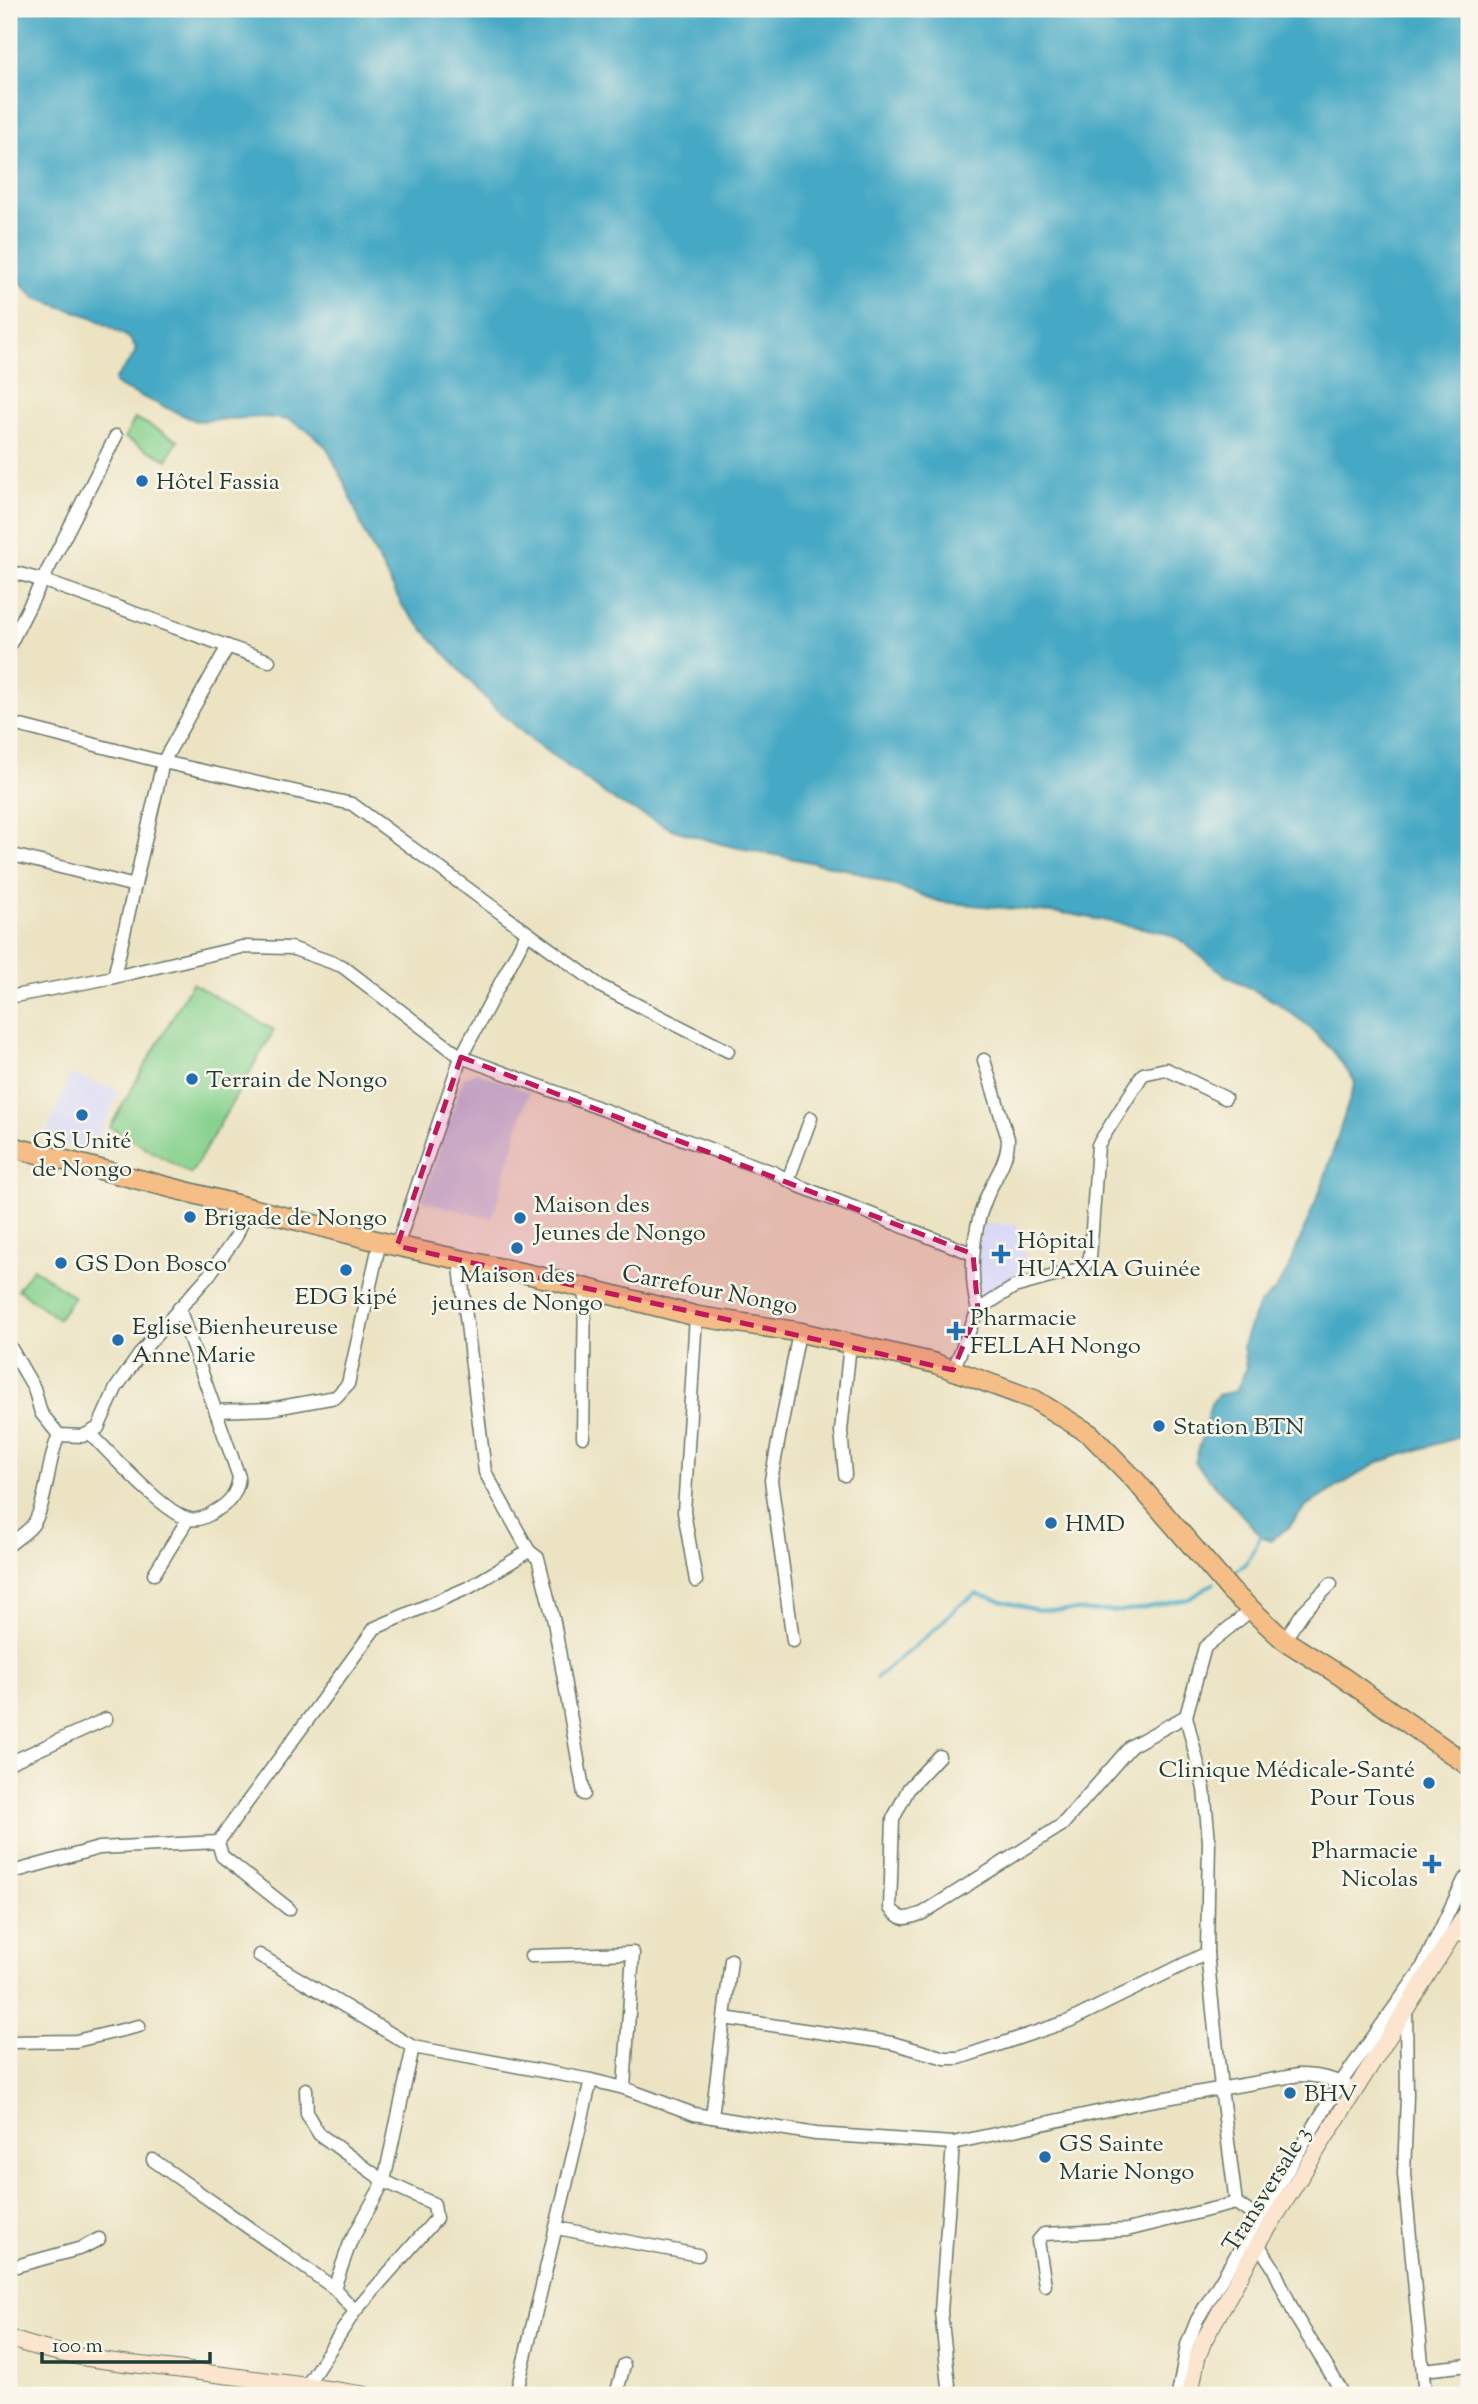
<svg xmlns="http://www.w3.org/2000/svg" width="1478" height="2404" viewBox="0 0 1478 2404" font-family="'Sorts Mill Goudy',serif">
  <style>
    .built { fill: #d7d7f8 }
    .industrial { fill: #bfc2dd }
    .green { fill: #88d28f; stroke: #548862; stroke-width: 2 }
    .water { fill: #44a8c4; stroke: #32727c; stroke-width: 2 }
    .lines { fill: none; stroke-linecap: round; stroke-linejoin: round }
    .stream { stroke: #44a8c4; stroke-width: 3.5 }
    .street-casing { stroke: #676; stroke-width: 15 }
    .secondary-casing { stroke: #676; stroke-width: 18 }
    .primary-casing { stroke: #676; stroke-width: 22 }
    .street { stroke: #fff; stroke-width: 12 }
    .secondary { stroke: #fbe5cf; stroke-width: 16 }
    .primary { stroke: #f5be86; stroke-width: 19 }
    .marked { fill: #c2185b; fill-opacity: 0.2; stroke: #c2185b; stroke-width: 5; stroke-dasharray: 14 9; stroke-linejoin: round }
    .poi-dot { fill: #1f6fb2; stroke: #fbf7ec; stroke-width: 2.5 }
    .labels { text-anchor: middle; stroke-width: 5; stroke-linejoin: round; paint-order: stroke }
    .poi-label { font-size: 24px; fill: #1f3d34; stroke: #fbf7ec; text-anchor: start }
    .street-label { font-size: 24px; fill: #1f3d34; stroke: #fbf7ec }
  </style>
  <rect width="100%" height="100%" fill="#fbf7ec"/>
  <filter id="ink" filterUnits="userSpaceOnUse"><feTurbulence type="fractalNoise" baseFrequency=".0143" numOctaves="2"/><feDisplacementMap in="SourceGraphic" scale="14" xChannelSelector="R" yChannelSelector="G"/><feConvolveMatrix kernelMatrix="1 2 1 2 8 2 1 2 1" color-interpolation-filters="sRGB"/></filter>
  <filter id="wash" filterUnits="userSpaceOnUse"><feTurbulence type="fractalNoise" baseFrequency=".00686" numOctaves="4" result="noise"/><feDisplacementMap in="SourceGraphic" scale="28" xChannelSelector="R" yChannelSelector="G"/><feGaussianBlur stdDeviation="1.57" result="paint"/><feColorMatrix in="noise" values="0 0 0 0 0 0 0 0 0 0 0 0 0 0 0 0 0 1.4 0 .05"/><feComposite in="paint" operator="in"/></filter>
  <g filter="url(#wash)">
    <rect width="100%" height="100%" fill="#ebe3c2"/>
    <g class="built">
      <path d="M70 1074 119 1091 92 1152 45 1139Z"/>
      <path d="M984 1224H1017L1027 1263 1007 1284 987 1297 979 1294 978 1245Z"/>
    </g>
    <path class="industrial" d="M476 1072 529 1092 492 1219 422 1201 463 1079Z"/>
    <g class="green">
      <path d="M135 418 178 440 167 460 125 438Z"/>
      <path d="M192 983 274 1030 191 1174 110 1127Z"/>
      <path d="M33 1268 74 1297 58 1319 18 1289Z"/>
    </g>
    <path class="water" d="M9 9H1469V1434L1379 1462 1306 1506 1288 1528 1270 1540 1261 1536 1195 1463 1211 1404 1218 1395 1236 1391 1246 1369 1243 1345 1250 1325 1259 1305 1275 1291 1288 1269 1322 1186 1355 1082 1334 1052 1307 1025 1276 1002 1223 974 1179 939 1163 932 1070 914 941 902 850 870 725 845 674 830 615 801 530 739 489 702 403 607 365 534 345 484 327 448 310 432 289 420 265 417 196 421 120 387 115 383V379L134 355 136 348 129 338 92 317 35 298 9 270Z"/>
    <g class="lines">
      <g class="stream">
        <path d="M1227 1576 1246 1564 1261 1536"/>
        <path d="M876 1678 932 1632 958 1606 976 1594 1038 1610 1126 1611 1189 1599 1214 1583"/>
      </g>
    </g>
  </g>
  <g filter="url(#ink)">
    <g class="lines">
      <defs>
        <g id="street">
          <path d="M9 571 41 580 269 661"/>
          <path d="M9 646 116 436"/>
          <path d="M9 723 163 762 352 804 602 987 728 1051"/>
          <path d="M9 854 135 886"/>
          <path d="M114 977 163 762 228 646"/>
          <path d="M9 997 114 977 242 947 291 948 342 966 461 1057 775 1173 799 1186 973 1254"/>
          <path d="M788 1180 811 1118"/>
          <path d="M397 1246 461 1057 527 933"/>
          <path d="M459 1259 485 1472 529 1551 538 1558 554 1622 584 1794"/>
          <path d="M978 1310C969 1278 972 1232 985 1201 993 1179 1008 1162 1008 1139L984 1060"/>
          <path d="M9 1345 34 1388 41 1413 59 1435 83 1436 98 1428 116 1388 142 1351 209 1275 236 1237 248 1208"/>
          <path d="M953 1370 978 1310 1014 1287 1083 1268 1090 1258 1098 1145 1143 1074 1166 1069 1225 1098"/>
          <path d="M217 1411 270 1409 336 1397 348 1384 380 1241"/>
          <path d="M90 1433C109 1452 167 1516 190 1519 199 1521 208 1516 215 1511 230 1503 237 1493 239 1477L179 1308"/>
          <path d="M583 1437 585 1288"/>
          <path d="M845 1475 841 1431 850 1344"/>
          <path d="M9 1545C16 1539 24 1534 30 1528 47 1511 47 1459 59 1435"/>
          <path d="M154 1574 188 1519"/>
          <path d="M696 1581 684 1512 696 1316"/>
          <path d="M1284 1640 1304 1611 1331 1584"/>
          <path d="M793 1641 771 1480 799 1332"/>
          <path d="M1186 1716 1204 1789 1209 1841 1207 1953 1221 2088 1236 2203 1259 2219"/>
          <path d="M939 1756 909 1788 893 1819 890 1908C902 1922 907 1919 923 1913L1062 1825 1131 1746 1186 1716 1205 1647 1250 1611"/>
          <path d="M9 1763 106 1719"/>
          <path d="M218 1842 222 1856 289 1909"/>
          <path d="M9 1873 99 1848 218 1842 375 1628 470 1587 529 1551"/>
          <path d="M1455 1932 1469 1937"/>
          <path d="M259 1955 413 2047 591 2080 624 2088 694 2114 816 2134 953 2143 1149 2101 1299 2075C1320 2075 1337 2079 1354 2090"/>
          <path d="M531 1956 633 1953 624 2088"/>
          <path d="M1406 2010 1407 2096 1404 2174 1425 2395"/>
          <path d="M724 2018 892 2043 945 2058H959L1069 2021 1207 1953"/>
          <path d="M9 2042 76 2041 139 2026"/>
          <path d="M306 2089 307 2114 319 2134 384 2181 434 2204 436 2219 355 2311 307 2385"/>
          <path d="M712 2117 731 1960"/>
          <path d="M153 2160 334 2288"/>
          <path d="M557 2228 698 2255"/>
          <path d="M1258 2244 1273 2267 1296 2317 1344 2395"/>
          <path d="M9 2268 82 2248 99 2239"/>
          <path d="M1045 2285 1038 2241 1044 2234 1127 2230 1236 2203"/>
          <path d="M355 2311 334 2288 350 2243 384 2181 413 2047"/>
          <path d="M1423 2370 1469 2365"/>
          <path d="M516 2395 591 2080"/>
          <path d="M616 2395 624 2365"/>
          <path d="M950 2395 941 2312 953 2143"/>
          <path d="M1178 2395 1187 2345 1197 2320 1341 2082 1421 1970 1464 1880 1469 1876"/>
        </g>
        <g id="secondary">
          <path d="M9 2338C58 2357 115 2362 167 2368 233 2376 299 2384 365 2395"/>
          <path d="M1190 2395 1197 2358 1204 2340 1258 2244 1469 1909"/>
        </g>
        <path id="primary" d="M9 1146 397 1246 537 1276 696 1316 799 1332 934 1363 1035 1400 1090 1434 1134 1479 1231 1591 1284 1640 1341 1676 1469 1766"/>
      </defs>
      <use href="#street" class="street-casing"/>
      <use href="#secondary" class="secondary-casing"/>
      <use href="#primary" class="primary-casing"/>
      <use href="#street" class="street"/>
      <use href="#secondary" class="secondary"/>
      <use href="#primary" class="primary"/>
    </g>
  </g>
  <path class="marked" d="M461 1057 973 1254 978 1310 953 1370 397 1246Z"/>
  <g class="poi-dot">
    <circle cx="142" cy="481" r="7"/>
    <circle cx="192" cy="1079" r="7"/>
    <circle cx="82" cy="1115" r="7"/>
    <circle cx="190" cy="1217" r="7"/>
    <circle cx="520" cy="1218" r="7"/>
    <circle cx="517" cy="1248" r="7"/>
    <path d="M997.5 1243.5h7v7h7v7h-7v7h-7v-7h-7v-7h7z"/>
    <circle cx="61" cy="1263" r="7"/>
    <circle cx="346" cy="1270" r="7"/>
    <path d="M952.5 1320.5h7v7h7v7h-7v7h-7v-7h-7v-7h7z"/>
    <circle cx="118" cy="1340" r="7"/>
    <circle cx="1159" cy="1426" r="7"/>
    <circle cx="1051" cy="1523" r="7"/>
    <circle cx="1429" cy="1783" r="7"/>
    <path d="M1428.5 1853.5h7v7h7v7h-7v7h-7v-7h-7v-7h7z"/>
    <circle cx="1290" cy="2093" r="7"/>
    <circle cx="1045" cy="2157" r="7"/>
  </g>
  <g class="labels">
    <g class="poi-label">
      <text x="156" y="489">Hôtel Fassia</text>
      <text x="206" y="1087">Terrain de Nongo</text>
      <text x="82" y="1148" text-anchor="middle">GS Unité<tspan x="82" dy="28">de Nongo</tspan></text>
      <text x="534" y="1212">Maison des<tspan x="534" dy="28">Jeunes de Nongo</tspan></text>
      <text x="204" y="1225">Brigade de Nongo</text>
      <text x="1017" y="1248">Hôpital<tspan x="1017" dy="28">HUAXIA Guinée</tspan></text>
      <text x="75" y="1271">GS Don Bosco</text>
      <text x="517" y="1282" text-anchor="middle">Maison des<tspan x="517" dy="28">jeunes de Nongo</tspan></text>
      <text x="346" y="1304" text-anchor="middle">EDG kipé</text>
      <text x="970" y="1325">Pharmacie<tspan x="970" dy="28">FELLAH Nongo</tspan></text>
      <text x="132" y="1334">Eglise Bienheureuse<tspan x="132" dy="28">Anne Marie</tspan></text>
      <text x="1173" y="1434">Station BTN</text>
      <text x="1065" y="1531">HMD</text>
      <text x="1415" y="1777" text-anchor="end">Clinique Médicale-Santé<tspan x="1415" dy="28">Pour Tous</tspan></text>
      <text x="1418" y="1858" text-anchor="end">Pharmacie<tspan x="1418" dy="28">Nicolas</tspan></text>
      <text x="1304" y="2101">BHV</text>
      <text x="1059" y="2151">GS Sainte<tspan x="1059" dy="28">Marie Nongo</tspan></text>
    </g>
    <g class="street-label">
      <text transform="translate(710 1289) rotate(11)" y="8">Carrefour Nongo</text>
      <text transform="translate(1266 2189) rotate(-58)" y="8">Transversale 3</text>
    </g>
  </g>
  <rect width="1478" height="2404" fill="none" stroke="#fbf7ec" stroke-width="35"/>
  <path d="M42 2352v10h168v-10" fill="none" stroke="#1f3d34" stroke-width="3.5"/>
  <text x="52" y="2352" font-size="21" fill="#1f3d34" stroke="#fbf7ec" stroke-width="5" paint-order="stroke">100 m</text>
</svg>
